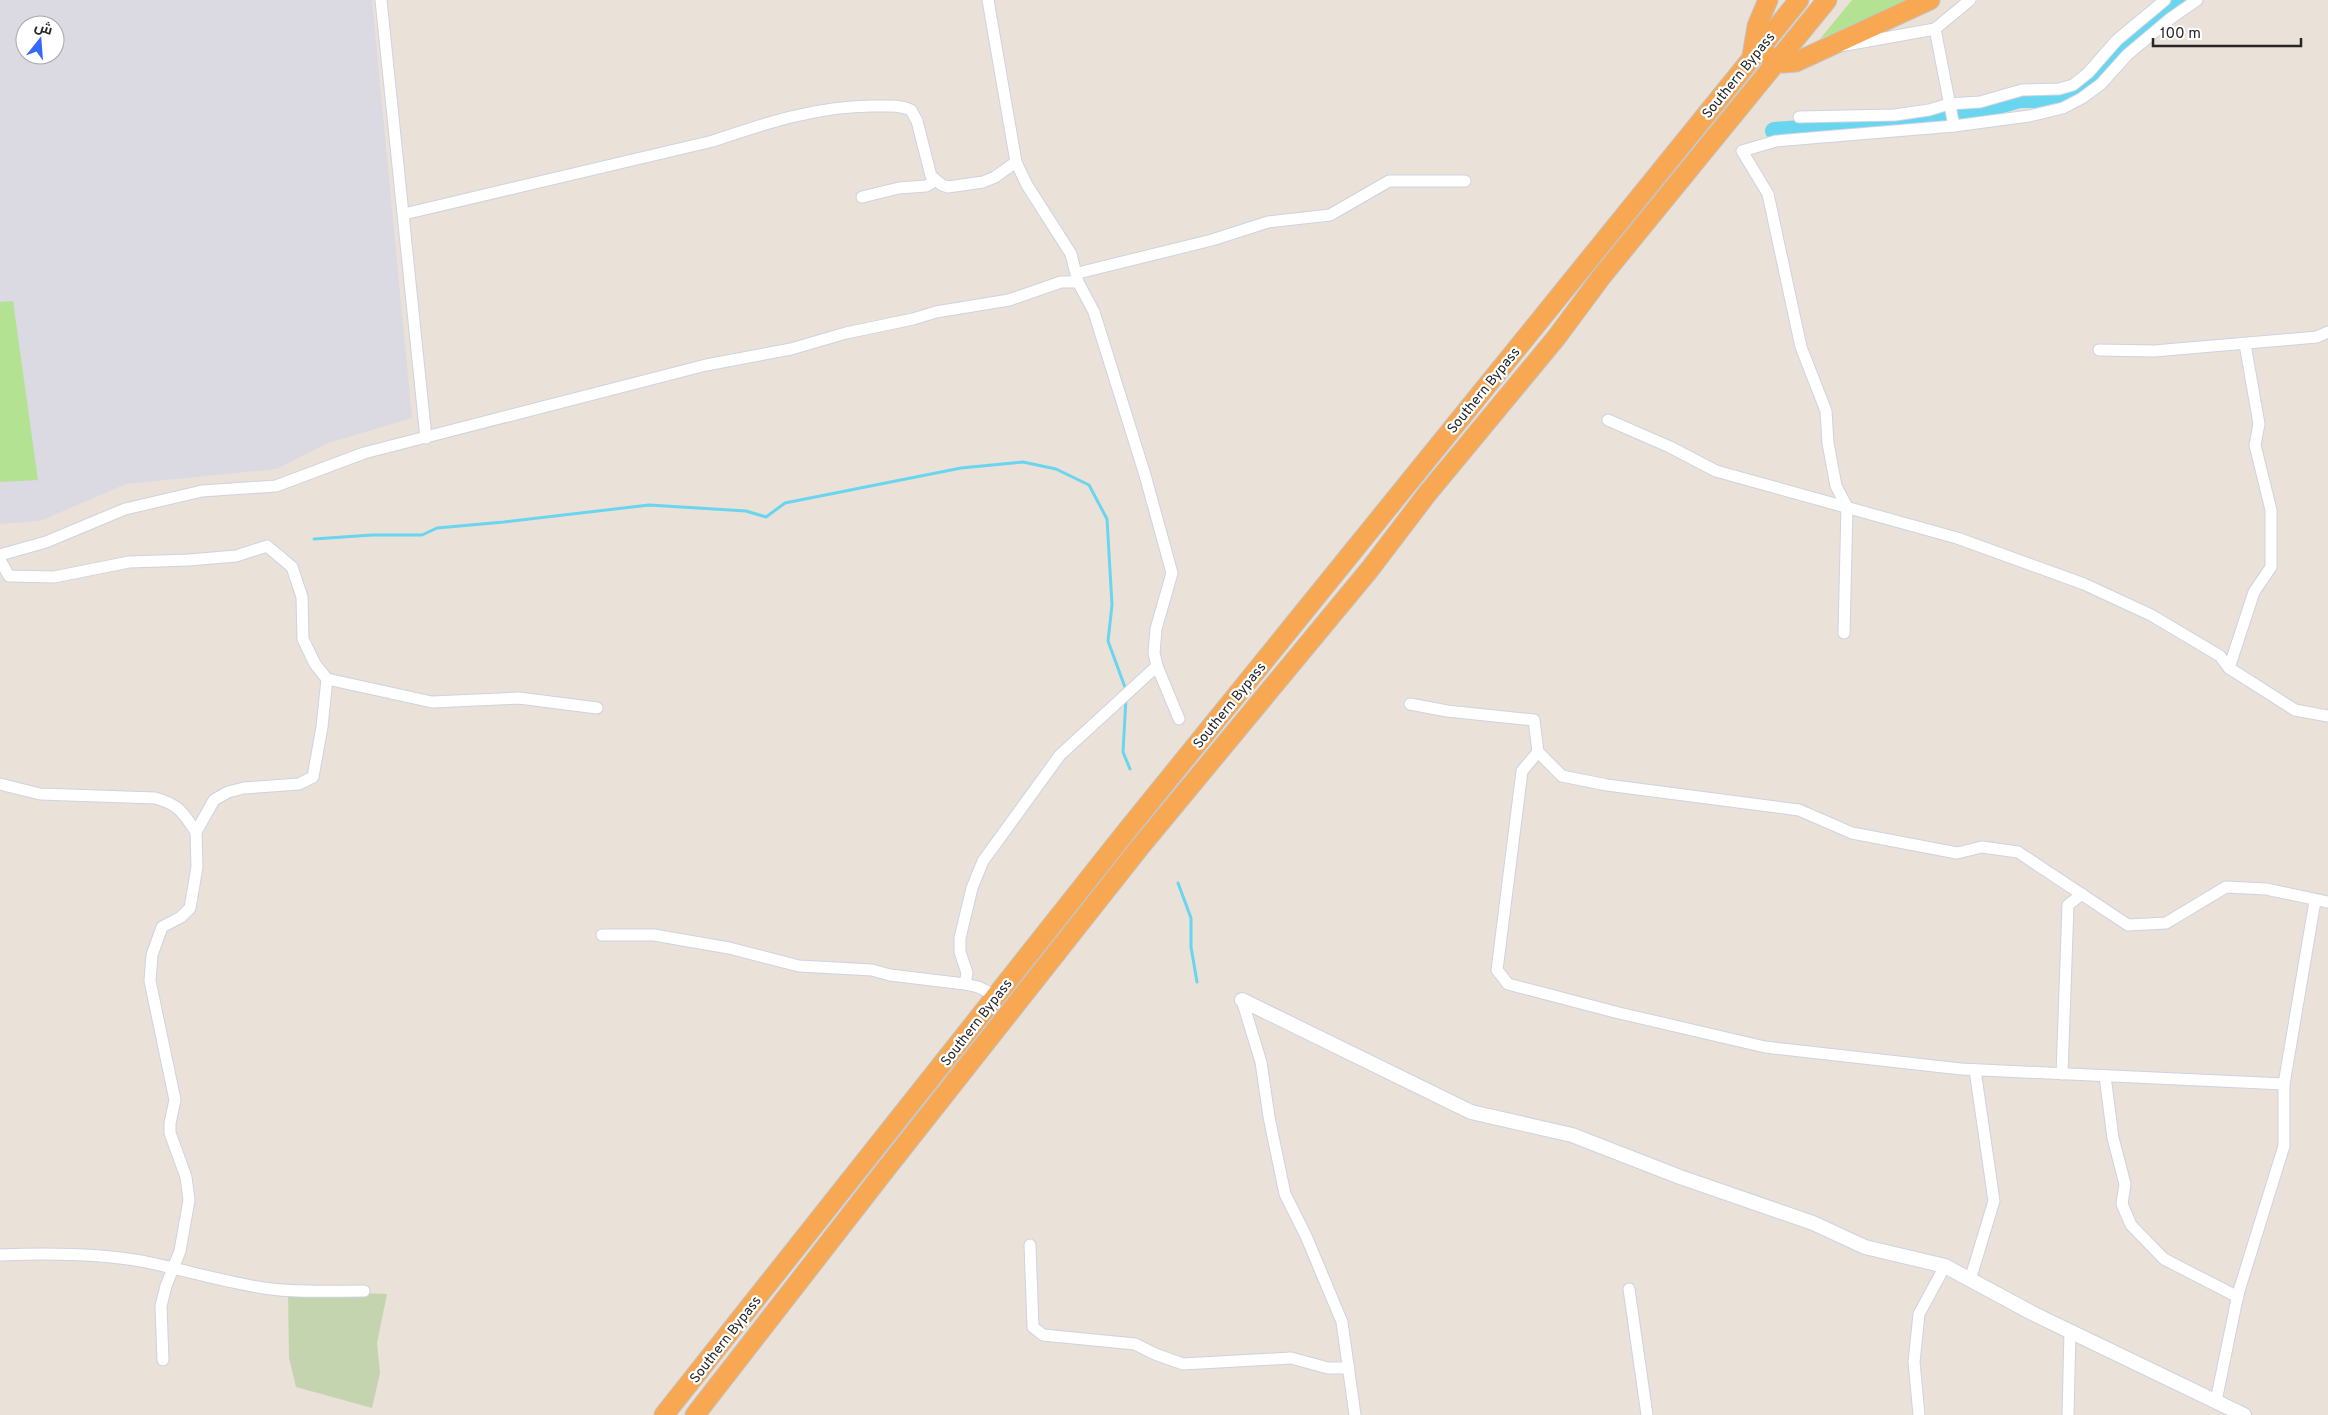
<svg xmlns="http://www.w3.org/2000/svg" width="2328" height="1415" viewBox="0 0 2328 1415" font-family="Overpass,Cairo,sans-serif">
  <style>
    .industrial { fill: #dbd9e2; fill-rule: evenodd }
    .green { fill: #b4e293 }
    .cemetery { fill: #c4d4af }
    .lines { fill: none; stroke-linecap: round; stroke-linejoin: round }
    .stream { stroke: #69d5ef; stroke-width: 3 }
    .river { stroke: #69d5ef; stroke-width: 18 }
    .minor-casing { stroke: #ced3e1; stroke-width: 13 }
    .tertiary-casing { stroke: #ced3e1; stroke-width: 16 }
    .trunk-casing { stroke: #c3c3c3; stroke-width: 21 }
    .minor { stroke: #fff; stroke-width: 11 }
    .tertiary { stroke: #fff; stroke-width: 14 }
    .trunk { stroke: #f8a852; stroke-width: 19 }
    .labels { text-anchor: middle; stroke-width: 4.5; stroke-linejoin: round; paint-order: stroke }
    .street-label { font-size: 14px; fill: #272727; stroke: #fff }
  </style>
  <rect width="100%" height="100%" fill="#eae1d8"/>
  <path class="industrial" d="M0 0H372L412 418 328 443 277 469 126 484 40 521 0 524ZM25 25H55V55H25Z"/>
  <g class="green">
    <path d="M1852 0H1912L1820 39Z"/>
    <path d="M13 301 38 480 0 482V302Z"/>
  </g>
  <path class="cemetery" d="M288 1291 387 1294 377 1343 380 1373 372 1408 296 1387 289 1358Z"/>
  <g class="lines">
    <g class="stream">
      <path d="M314 539 372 535H422L437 528 504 522 649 505 746 511 766 517 785 503 961 468 1023 462 1056 469 1089 485 1107 519 1112 605 1108 641 1126 690"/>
      <path d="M1126 698 1123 752 1130 769"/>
      <path d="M1178 883 1191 918V947L1197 982"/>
    </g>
    <path class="river" d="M1774 131 1861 124 1891 126 1985 109 2019 99H2043L2073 94 2098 75 2116 51 2135 34 2163 14 2178 0"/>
    <defs>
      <g id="minor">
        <path d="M381 0 426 438"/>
        <path d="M988 0 1016 162 1027 185 1071 254 1078 282 1094 312 1145 475 1172 573 1156 629 1154 653 1157 666 1179 719"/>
        <path d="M1935 29 1954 126"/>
        <path d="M1840 46 1935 29 1970 0"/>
        <path d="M1799 117 1895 115 1929 110 1949 104 1980 102 2022 90 2059 89 2073 85 2088 73 2117 40 2165 0"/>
        <path d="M862 197 899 188 926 186 935 181"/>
        <path d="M404 214 713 141C765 123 821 105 877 106 889 106 900 105 911 110L917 121 931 176 942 185 948 187 983 182 995 177 1016 162"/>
        <path d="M1078 273 1212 240 1268 222 1330 215 1389 181H1465"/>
        <path d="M2099 350 2154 351 2317 337 2328 332"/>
        <path d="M1608 420 1670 447 1716 471 1957 538 2084 584 2151 615 2220 656 2229 668 2295 710 2328 716"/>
        <path d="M0 555 46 542 125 509 202 491 276 486 364 453 706 365 791 349 846 333 913 319 936 312 1009 300 1061 282H1078"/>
        <path d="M0 560 9 576 54 577 129 562 189 560 236 556 267 546 292 567 302 597 303 639 315 664 327 679 432 702 519 698 597 708"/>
        <path d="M1844 633 1847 507 1836 486 1828 443 1826 411 1801 347 1768 194 1742 151 1776 141 1954 126 2029 116 2063 108 2082 98 2101 84 2127 55 2171 18 2197 0"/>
        <path d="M2229 668 2254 592 2271 567V510L2255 445 2259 424 2245 344"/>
        <path d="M1410 704 1447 711 1534 720 1538 752 1562 776 1607 785 1799 810 1852 833 1957 853 1982 847 2018 852 2128 925 2166 923 2226 887 2266 889 2328 902"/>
        <path d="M1538 752 1522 771 1497 970 1508 984 1619 1013 1765 1047 1961 1069 2284 1084"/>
        <path d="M0 784 40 794 155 798C178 804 183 812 196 832"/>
        <path d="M602 935H654L729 948 799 966 872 970 890 975 965 984 978 987 997 996"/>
        <path d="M965 984 967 973 960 952V938L972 888 983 861 1060 755 1157 666"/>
        <path d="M1242 1000 1261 1062 1269 1117 1285 1194 1306 1236 1342 1322 1355 1415"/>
        <path d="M2062 1074 2068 905 2082 894"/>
        <path d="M2105 1076 2113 1138 2125 1184 2122 1204 2131 1225 2164 1259 2238 1297"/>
        <path d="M1030 1245 1033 1327 1043 1335 1135 1344 1155 1354 1183 1364 1291 1358 1328 1368H1349"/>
        <path d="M0 1255C47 1253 95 1253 141 1261 182 1269 223 1282 264 1288 297 1293 331 1291 364 1291"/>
        <path d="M1970 1280 1994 1201 1975 1070"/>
        <path d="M1629 1289 1647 1415"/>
        <path d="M163 1360 161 1306 166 1286 180 1251 189 1200 186 1177 170 1133V1123L175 1100 150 981 152 955 162 927 181 917 190 908 197 867 196 832 214 800 228 792 244 788 299 784 313 777 322 727 327 679"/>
        <path d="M2216 1401 2238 1294 2284 1146V1084L2315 901"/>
        <path d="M1919 1415 1914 1362 1919 1314 1945 1266"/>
        <path d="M2068 1415 2070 1331"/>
      </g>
      <path id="tertiary" d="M1242 1000 1471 1112 1572 1135 1680 1177 1813 1223 1865 1247 1945 1266 2034 1314 2244 1415"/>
      <g id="trunk">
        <path d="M1752 56 1757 26 1768 0"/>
        <path d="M1769 56 1783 63 1796 62 1930 0"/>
        <path d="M664 1415 1125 833 1799 0"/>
        <path d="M695 1415 886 1169 1140 847 1370 569 1427 494 1556 338 1602 276 1827 0"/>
      </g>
    </defs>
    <use href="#minor" class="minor-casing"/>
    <use href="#tertiary" class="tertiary-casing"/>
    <use href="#trunk" class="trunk-casing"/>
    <use href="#minor" class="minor"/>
    <use href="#tertiary" class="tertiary"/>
    <use href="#trunk" class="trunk"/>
  </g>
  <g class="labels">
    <g class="street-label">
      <text transform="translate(1738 75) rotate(-51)" y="5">Southern Bypass</text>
      <text transform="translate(1483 390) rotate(-51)" y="5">Southern Bypass</text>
      <text transform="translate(1229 705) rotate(-51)" y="5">Southern Bypass</text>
      <text transform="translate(976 1022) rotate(-52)" y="5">Southern Bypass</text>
      <text transform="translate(725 1339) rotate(-52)" y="5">Southern Bypass</text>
    </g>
  </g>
  <g transform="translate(40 40) rotate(17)"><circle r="24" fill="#ffffff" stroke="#a9a9a9"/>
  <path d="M0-4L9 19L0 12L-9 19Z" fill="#3468fb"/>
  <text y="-8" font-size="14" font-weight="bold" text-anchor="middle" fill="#272727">ش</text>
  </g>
  <path d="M2153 38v8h148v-8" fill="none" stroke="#272727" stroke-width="2.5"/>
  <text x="2160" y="38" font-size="15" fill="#272727" stroke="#ffffff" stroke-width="4" paint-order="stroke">100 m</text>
</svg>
